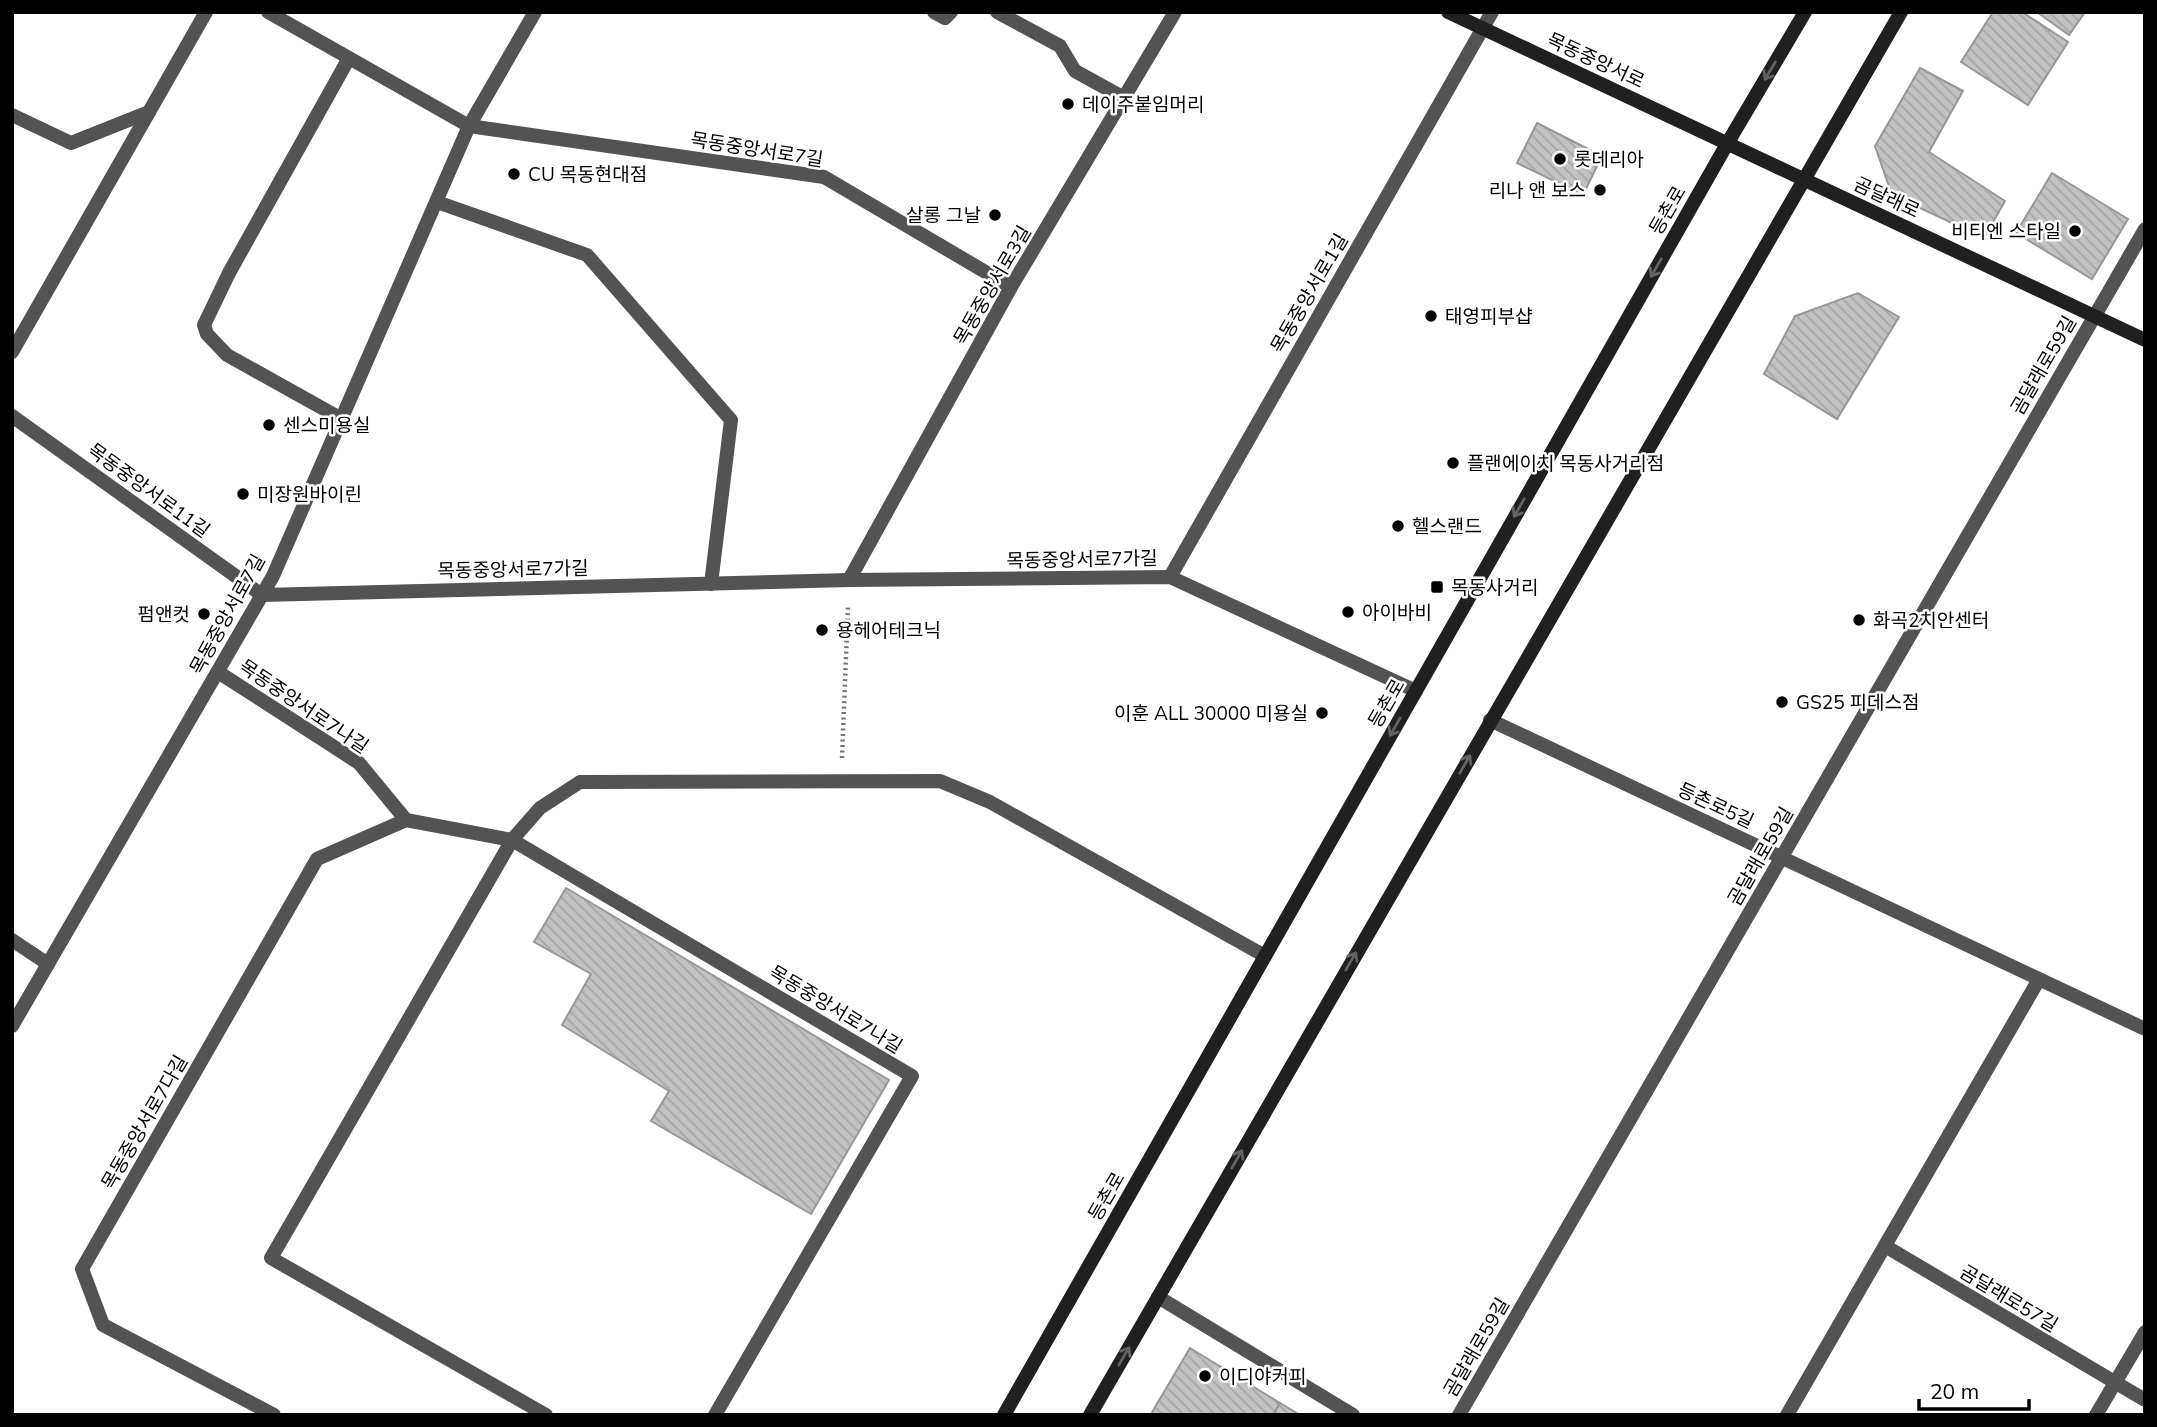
<svg xmlns="http://www.w3.org/2000/svg" width="2157" height="1427" viewBox="0 0 2157 1427" font-family="Mulish,'Noto Sans KR',sans-serif">
  <style>
    .building { fill: url(#building-back-hatch); stroke: #979797; stroke-width: 2 }
    .lines { fill: none; stroke-linecap: round; stroke-linejoin: round }
    .path { stroke: #757575; stroke-width: 4.5; stroke-dasharray: 2 3.5; stroke-linecap: butt }
    .street { stroke: #535353; stroke-width: 14 }
    .secondary { stroke: #202020; stroke-width: 14 }
    .oneway { stroke: #636363 }
    .poi-dot { fill: #000; stroke: #fff; stroke-width: 2.5 }
    .labels { text-anchor: middle; stroke-width: 5; stroke-linejoin: round; paint-order: stroke }
    .street-label { font-size: 19px; fill: #000; stroke: #fff }
    .poi-label { font-size: 19px; fill: #000; stroke: #fff; text-anchor: start }
  </style>
  <defs>
    <pattern id="building-back-hatch" width="6" height="6" patternUnits="userSpaceOnUse" patternTransform="scale(1.75)"><rect width="6" height="6" fill="#c3c3c3"/><path d="M-1 5l2 2M0 0l6 6M5-1l2 2" fill="none" stroke="#a6a6a6"/></pattern>
  </defs>
  <rect width="100%" height="100%" fill="#fff"/>
  <g class="building">
    <path d="M1993 12H2022L2068 42 2028 105 1961 62Z"/>
    <path d="M2037 12H2085L2069 35Z"/>
    <path d="M1920 68 1963 91 1929 152 2005 201 1984 238 1892 195 1875 146Z"/>
    <path d="M1537 123 1602 156 1583 195 1517 163Z"/>
    <path d="M2052 173 2128 219 2092 279 2016 233Z"/>
    <path d="M1858 293 1899 317 1837 419 1764 374 1795 316Z"/>
    <path d="M566 888 889 1080 811 1214 651 1121 669 1091 562 1025 591 974 534 942Z"/>
    <path d="M1190 1348 1280 1403 1273 1415 1151 1414Z"/>
    <path d="M1280 1403 1300 1415H1273Z"/>
  </g>
  <g class="lines">
    <path class="path" d="M842 758 848 606"/>
    <g class="street">
      <path d="M268 12 469 126 824 177 1011 287"/>
      <path d="M934 12 945 18 951 12"/>
      <path d="M997 12 1060 46 1075 71 1124 98"/>
      <path d="M12 115 71 143 149 112 206 12"/>
      <path d="M437 202 587 255 731 420 711 584"/>
      <path d="M12 352 149 112"/>
      <path d="M12 416 262 595 849 580 1170 577 1416 691"/>
      <path d="M340 418 227 355 207 334 204 325 229 273 349 58"/>
      <path d="M1170 577 1492 12"/>
      <path d="M849 580 1011 287 1175 12"/>
      <path d="M218 672 359 763 406 820 512 840 912 1076 715 1415"/>
      <path d="M1490 720 2145 1029"/>
      <path d="M12 940 48 964"/>
      <path d="M12 1026 273 576 469 126 535 12"/>
      <path d="M1885 1246 2145 1400"/>
      <path d="M1158 1297 1353 1415"/>
      <path d="M274 1415 103 1325 82 1269 317 859 406 820"/>
      <path d="M546 1415 271 1258 512 840 540 808 580 782 940 781 990 802 1265 956"/>
      <path d="M1459 1415 2145 229"/>
      <path d="M1787 1415 2038 981"/>
      <path d="M2096 1415 2145 1332"/>
    </g>
    <g class="secondary">
      <path d="M1448 12 2145 340"/>
      <path d="M1004 1415 1727 144 1805 12"/>
      <path d="M1090 1415 1901 12"/>
    </g>
  </g>
  <defs><path id="oneway-shaft" d="M-6 0H5M1.5-3L5.5 0L1.5 3" fill="none" stroke-width="1.6" stroke-linecap="round" stroke-linejoin="round" transform="scale(1.75)"/></defs>
  <g class="oneway">
    <use href="#oneway-shaft" transform="translate(1770 71) rotate(121)"/>
    <use href="#oneway-shaft" transform="translate(1656 268) rotate(120)"/>
    <use href="#oneway-shaft" transform="translate(1519 508) rotate(120)"/>
    <use href="#oneway-shaft" transform="translate(1395 727) rotate(120)"/>
    <use href="#oneway-shaft" transform="translate(1465 764) rotate(-60)"/>
    <use href="#oneway-shaft" transform="translate(1351 961) rotate(-60)"/>
    <use href="#oneway-shaft" transform="translate(1237 1159) rotate(-60)"/>
    <use href="#oneway-shaft" transform="translate(1124 1356) rotate(-60)"/>
  </g>
  <g class="poi-dot">
    <circle cx="1068" cy="104" r="7"/>
    <circle cx="1560" cy="159" r="7"/>
    <circle cx="514" cy="174" r="7"/>
    <circle cx="1600" cy="190" r="7"/>
    <circle cx="995" cy="215" r="7"/>
    <circle cx="2075" cy="231" r="7"/>
    <circle cx="1431" cy="316" r="7"/>
    <circle cx="269" cy="425" r="7"/>
    <circle cx="1453" cy="463" r="7"/>
    <circle cx="243" cy="494" r="7"/>
    <circle cx="1398" cy="526" r="7"/>
    <rect x="1430" y="580" width="14" height="14" rx="3.5"/>
    <circle cx="1348" cy="612" r="7"/>
    <circle cx="204" cy="614" r="7"/>
    <circle cx="1859" cy="620" r="7"/>
    <circle cx="822" cy="630" r="7"/>
    <circle cx="1782" cy="702" r="7"/>
    <circle cx="1322" cy="713" r="7"/>
    <circle cx="1205" cy="1376" r="7"/>
  </g>
  <g class="labels">
    <g class="street-label">
      <text transform="translate(1596 60) rotate(25)" y="7">목동중앙서로</text>
      <text transform="translate(757 149) rotate(9)" y="7">목동중앙서로7길</text>
      <text transform="translate(1887 197) rotate(25)" y="7">곰달래로</text>
      <text transform="translate(1667 210) rotate(-60)" y="7">등촌로</text>
      <text transform="translate(992 285) rotate(-60)" y="7">목동중앙서로3길</text>
      <text transform="translate(1309 293) rotate(-60)" y="7">목동중앙서로1길</text>
      <text transform="translate(2043 365) rotate(-60)" y="7">곰달래로59길</text>
      <text transform="translate(149 490) rotate(36)" y="7">목동중앙서로11길</text>
      <text transform="translate(1082 559) rotate(-1)" y="7">목동중앙서로7가길</text>
      <text transform="translate(513 569) rotate(-1)" y="7">목동중앙서로7가길</text>
      <text transform="translate(227 614) rotate(-61)" y="7">목동중앙서로7길</text>
      <text transform="translate(1386 703) rotate(-60)" y="7">등촌로</text>
      <text transform="translate(304 706) rotate(34)" y="7">목동중앙서로7나길</text>
      <text transform="translate(1716 805) rotate(25)" y="7">등촌로5길</text>
      <text transform="translate(1760 856) rotate(-60)" y="7">곰달래로59길</text>
      <text transform="translate(836 1009) rotate(31)" y="7">목동중앙서로7나길</text>
      <text transform="translate(144 1122) rotate(-60)" y="7">목동중앙서로7다길</text>
      <text transform="translate(1106 1196) rotate(-60)" y="7">등촌로</text>
      <text transform="translate(2009 1298) rotate(31)" y="7">곰달래로57길</text>
      <text transform="translate(1476 1347) rotate(-60)" y="7">곰달래로59길</text>
    </g>
    <g class="poi-label">
      <text x="1082" y="111">데이주붙임머리</text>
      <text x="1574" y="166">롯데리아</text>
      <text x="528" y="181">CU 목동현대점</text>
      <text x="1586" y="197" text-anchor="end">리나 앤 보스</text>
      <text x="981" y="222" text-anchor="end">살롱 그날</text>
      <text x="2061" y="238" text-anchor="end">비티엔 스타일</text>
      <text x="1445" y="323">태영피부샵</text>
      <text x="283" y="432">센스미용실</text>
      <text x="1467" y="470">플랜에이치 목동사거리점</text>
      <text x="257" y="501">미장원바이린</text>
      <text x="1412" y="533">헬스랜드</text>
      <text x="1451" y="594">목동사거리</text>
      <text x="1362" y="619">아이바비</text>
      <text x="190" y="621" text-anchor="end">펌앤컷</text>
      <text x="1873" y="627">화곡2치안센터</text>
      <text x="836" y="637">용헤어테크닉</text>
      <text x="1796" y="709">GS25 피데스점</text>
      <text x="1308" y="720" text-anchor="end">이훈 ALL 30000 미용실</text>
      <text x="1219" y="1383">이디야커피</text>
    </g>
  </g>
  <rect width="2157" height="1427" fill="none" stroke="#000000" stroke-width="28"/>
  <path d="M1919 1399v10h110v-10" fill="none" stroke="#000000" stroke-width="3.5"/>
  <text x="1930" y="1399" font-size="21" fill="#000000" stroke="#ffffff" stroke-width="5" paint-order="stroke">20 m</text>
</svg>
